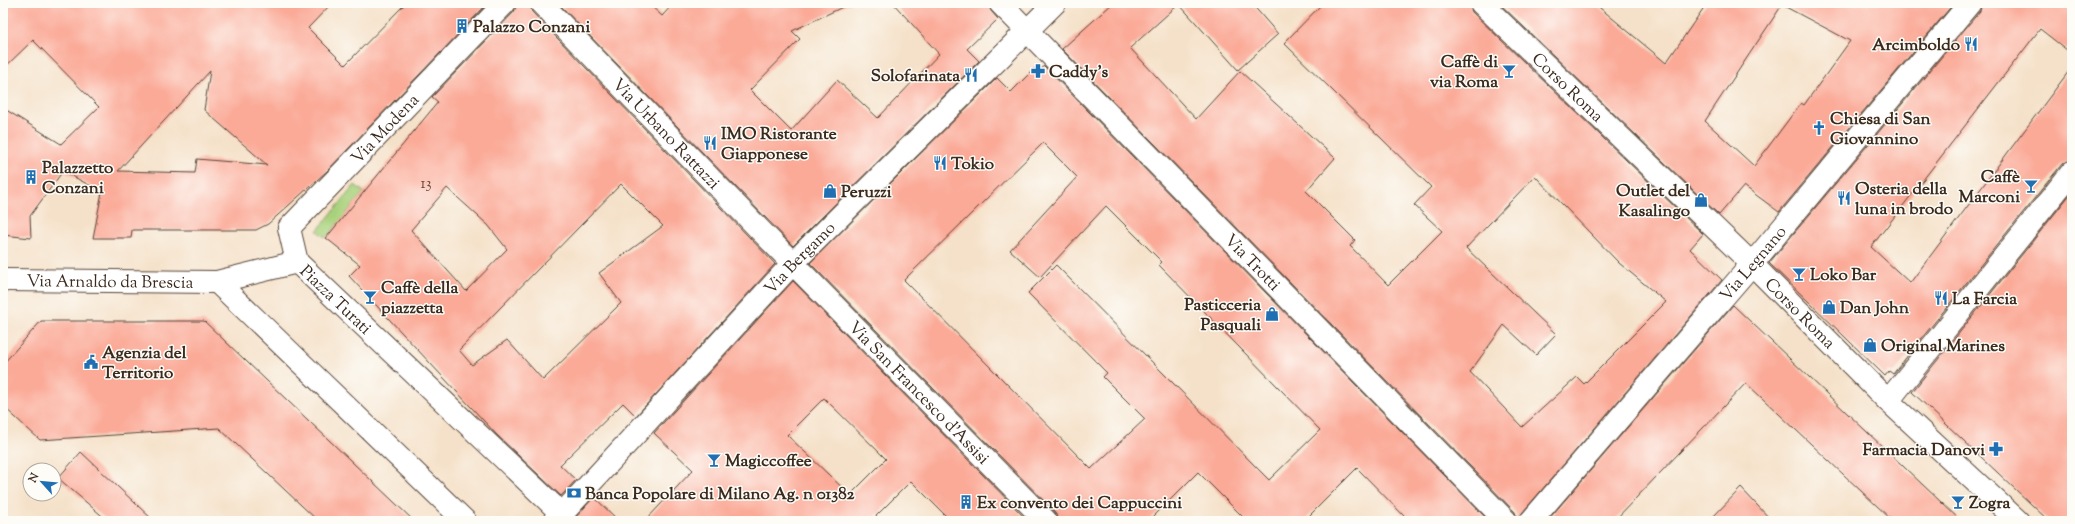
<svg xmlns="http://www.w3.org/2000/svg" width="2075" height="524" viewBox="0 0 2075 524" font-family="'Sorts Mill Goudy',serif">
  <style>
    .green { fill: #a8d17c; stroke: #727e4d }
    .building { fill: #fbaa98; fill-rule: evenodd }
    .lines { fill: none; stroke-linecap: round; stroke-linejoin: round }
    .minor-casing { stroke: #574538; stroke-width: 24 }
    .minor { stroke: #fff; stroke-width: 22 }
    .labels { text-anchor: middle; stroke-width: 3; stroke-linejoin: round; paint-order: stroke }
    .number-label { font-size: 15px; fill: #6b4a3c }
    .poi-label { font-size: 17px; font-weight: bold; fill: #3b2a1e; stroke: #fdfcf7; text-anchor: start }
    .street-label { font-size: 17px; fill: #3b2a1e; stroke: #fdfcf7 }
  </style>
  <rect width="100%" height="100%" fill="#fdfcf7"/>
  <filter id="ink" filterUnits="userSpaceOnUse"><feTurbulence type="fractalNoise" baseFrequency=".025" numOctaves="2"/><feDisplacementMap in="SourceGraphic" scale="8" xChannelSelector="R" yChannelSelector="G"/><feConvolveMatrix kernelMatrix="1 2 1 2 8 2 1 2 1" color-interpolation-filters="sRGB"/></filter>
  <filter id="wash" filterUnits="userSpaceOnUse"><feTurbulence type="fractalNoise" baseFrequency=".012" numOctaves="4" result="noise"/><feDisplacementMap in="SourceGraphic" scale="16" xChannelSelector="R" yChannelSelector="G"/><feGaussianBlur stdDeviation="0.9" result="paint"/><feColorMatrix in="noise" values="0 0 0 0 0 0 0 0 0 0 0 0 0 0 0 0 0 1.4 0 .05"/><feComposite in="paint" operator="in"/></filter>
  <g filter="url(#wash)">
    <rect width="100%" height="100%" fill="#f5e1c9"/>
    <path class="green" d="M355 185 364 192 326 238 317 231Z"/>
    <g id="blocks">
      <g class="building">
        <path d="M3 3H332L308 28 345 65 406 3H488L327 171 268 224 256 230H132L131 238H93L102 192 63 171 30 216 31 238 3 235V108L61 144 99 107 33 40 3 69ZM210 71 204 110 267 165 197 159 195 173 118 171Z"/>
        <path d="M517 3H529L532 12 775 264 636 416 623 403 560 465 576 480 561 496 497 435 349 276 360 265 326 238 438 102 432 97 514 12ZM621 184 663 226 599 273 621 303 543 380 507 340 472 365 459 350ZM447 188 488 225 507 249 466 291 411 230Z"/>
        <path d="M558 3H648L662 16 674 3H851L792 31 800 39 750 90 791 131 837 80 878 118 939 54 893 3H988L991 11 998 19 967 49 979 61 793 246Z"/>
        <path d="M1113 3H1251L1278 34 1238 70 1179 4 1130 48 1196 119 1240 71 1335 158 1306 191 1355 240 1350 246 1388 285 1442 231 1414 205 1431 187 1284 43 1323 3H1469L1472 12 1703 234 1690 249 1722 280 1522 513 1518 521 1515 512 1062 49ZM1535 176 1619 263 1666 302 1584 384 1577 377 1522 427 1470 372 1504 325 1536 355 1556 334 1466 248Z"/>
        <path d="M1499 3H1594L1666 63 1707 3H1954L1779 212 1744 186 1719 215ZM1782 5 1850 41 1804 105 1801 103 1754 166 1705 121Z"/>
        <path d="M1982 3H2072V54L2040 29 1871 247 1910 283 2072 67V160L2062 164 1893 374 1889 371 1885 376 1769 263 1980 11Z"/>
        <path d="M1044 66 1489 521H1409L1357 468 1304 521H1247L1198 472 1149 521H1058L1055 512 810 263 997 78 1011 92 1036 67 1039 70ZM1043 143 1077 177 1010 250 1040 277 1106 206 1162 262 1159 265 1320 430 1269 480 1056 265 1028 293 1107 373 1103 377 1145 419 1091 469 904 280Z"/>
        <path d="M2072 192V521H2049L1912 392Z"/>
        <path d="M793 281 1028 521H951L911 481 874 518 877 521H645L693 470 654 433ZM824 398 886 459 850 495 787 435Z"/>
        <path d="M1733 305 1961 521H1893L1746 383 1614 521H1547Z"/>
        <path d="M41 321H204L414 521H318L219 428 40 440 3 406V364Z"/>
        <path d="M81 452 154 521H108L58 478Z"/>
        <path d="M1741 488 1772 521H1709Z"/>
        <path d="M594 497 619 521H577L575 518Z"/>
      </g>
    </g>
  </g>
  <g filter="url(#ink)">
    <use href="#blocks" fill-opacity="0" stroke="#574538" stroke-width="1"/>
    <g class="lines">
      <defs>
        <g id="minor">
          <path id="s1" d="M541 3 761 231 1046 521"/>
          <path id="s2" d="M1000 3 1506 521"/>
          <path id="s3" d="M1481 3 1752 264 1888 401 2018 521"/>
          <path id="s4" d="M297 262 562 514"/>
          <path id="s5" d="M297 262 289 228 505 3"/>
          <path id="s6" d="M3 280 217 282 297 262"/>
          <path d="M217 282 465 521"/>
          <path d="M1888 401 2072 172"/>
          <path id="s7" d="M554 521 562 514 793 263 1055 3"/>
          <path id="s8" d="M1531 521 1752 264 1970 3"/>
        </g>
      </defs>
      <use href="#minor" class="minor-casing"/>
      <use href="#minor" class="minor"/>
    </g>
  </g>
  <defs>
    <symbol id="building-bare" viewBox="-9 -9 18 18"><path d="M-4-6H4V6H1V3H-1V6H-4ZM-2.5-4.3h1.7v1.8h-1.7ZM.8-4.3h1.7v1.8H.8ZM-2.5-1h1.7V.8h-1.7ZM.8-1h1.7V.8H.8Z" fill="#1f6fb2" stroke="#fdfcf7" stroke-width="2.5" paint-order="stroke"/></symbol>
    <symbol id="restaurant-bare" viewBox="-9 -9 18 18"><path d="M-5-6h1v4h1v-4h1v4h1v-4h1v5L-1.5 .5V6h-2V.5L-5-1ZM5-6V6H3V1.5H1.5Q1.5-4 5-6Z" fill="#1f6fb2" stroke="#fdfcf7" stroke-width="2.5" paint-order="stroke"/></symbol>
    <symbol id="pharmacy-bare" viewBox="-9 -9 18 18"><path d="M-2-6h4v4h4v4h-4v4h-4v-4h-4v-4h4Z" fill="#1f6fb2" stroke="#fdfcf7" stroke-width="2.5" paint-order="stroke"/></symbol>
    <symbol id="bar-bare" viewBox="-9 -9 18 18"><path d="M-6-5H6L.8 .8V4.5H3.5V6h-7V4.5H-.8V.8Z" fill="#1f6fb2" stroke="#fdfcf7" stroke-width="2.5" paint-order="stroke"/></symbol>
    <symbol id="church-bare" viewBox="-9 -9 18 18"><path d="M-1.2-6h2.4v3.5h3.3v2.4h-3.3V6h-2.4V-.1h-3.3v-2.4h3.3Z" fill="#1f6fb2" stroke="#fdfcf7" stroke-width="2.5" paint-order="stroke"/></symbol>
    <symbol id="shop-bare" viewBox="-9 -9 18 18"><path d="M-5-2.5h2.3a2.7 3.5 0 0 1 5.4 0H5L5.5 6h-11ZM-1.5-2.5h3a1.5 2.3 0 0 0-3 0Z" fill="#1f6fb2" stroke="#fdfcf7" stroke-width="2.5" paint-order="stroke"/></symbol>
    <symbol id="civic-bare" viewBox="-9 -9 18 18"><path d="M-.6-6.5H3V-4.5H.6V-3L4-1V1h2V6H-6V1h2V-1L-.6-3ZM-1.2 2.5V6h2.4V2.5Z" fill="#1f6fb2" stroke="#fdfcf7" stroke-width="2.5" paint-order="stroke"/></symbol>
    <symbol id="bank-bare" viewBox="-9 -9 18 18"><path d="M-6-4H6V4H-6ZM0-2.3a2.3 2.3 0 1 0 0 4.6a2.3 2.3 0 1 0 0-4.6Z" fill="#1f6fb2" stroke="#fdfcf7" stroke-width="2.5" paint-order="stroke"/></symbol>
  </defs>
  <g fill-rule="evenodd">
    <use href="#building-bare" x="452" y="16" width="20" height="20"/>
    <use href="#restaurant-bare" x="1961" y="34" width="20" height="20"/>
    <use href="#pharmacy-bare" x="1028" y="61" width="20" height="20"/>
    <use href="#bar-bare" x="1499" y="61" width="20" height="20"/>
    <use href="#restaurant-bare" x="961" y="65" width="20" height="20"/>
    <use href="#church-bare" x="1809" y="118" width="20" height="20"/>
    <use href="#restaurant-bare" x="700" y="133" width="20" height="20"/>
    <use href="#restaurant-bare" x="930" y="153" width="20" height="20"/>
    <use href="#building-bare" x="21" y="167" width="20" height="20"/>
    <use href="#bar-bare" x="2021" y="176" width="20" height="20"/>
    <use href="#shop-bare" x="820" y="181" width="20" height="20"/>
    <use href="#restaurant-bare" x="1834" y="188" width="20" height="20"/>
    <use href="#shop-bare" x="1691" y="190" width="20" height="20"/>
    <use href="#bar-bare" x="1789" y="264" width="20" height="20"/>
    <use href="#bar-bare" x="360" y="287" width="20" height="20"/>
    <use href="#restaurant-bare" x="1931" y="288" width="20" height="20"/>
    <use href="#shop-bare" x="1819" y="297" width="20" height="20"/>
    <use href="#shop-bare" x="1262" y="304" width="20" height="20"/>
    <use href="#shop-bare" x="1860" y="335" width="20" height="20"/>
    <use href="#civic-bare" x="81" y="352" width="20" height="20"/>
    <use href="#pharmacy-bare" x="1986" y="439" width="20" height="20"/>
    <use href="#bar-bare" x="704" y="450" width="20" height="20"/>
    <use href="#bank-bare" x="564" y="483" width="20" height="20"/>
    <use href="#building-bare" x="956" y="492" width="20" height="20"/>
    <use href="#bar-bare" x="1948" y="492" width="20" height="20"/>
  </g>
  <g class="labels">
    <g class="number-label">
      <text x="426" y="188">13</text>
    </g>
    <g class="poi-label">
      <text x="473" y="32">Palazzo Conzani</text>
      <text x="1960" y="50" text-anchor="end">Arcimboldo</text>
      <text x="1498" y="67" text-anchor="end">Caffè di<tspan x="1498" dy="20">via Roma</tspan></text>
      <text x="1049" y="77">Caddy's</text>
      <text x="960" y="81" text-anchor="end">Solofarinata</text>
      <text x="1830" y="124">Chiesa di San<tspan x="1830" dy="20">Giovannino</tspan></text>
      <text x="721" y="139">IMO Ristorante<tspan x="721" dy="20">Giapponese</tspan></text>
      <text x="951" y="169">Tokio</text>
      <text x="42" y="173">Palazzetto<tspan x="42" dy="20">Conzani</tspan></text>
      <text x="2020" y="182" text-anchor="end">Caffè<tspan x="2020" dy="20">Marconi</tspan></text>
      <text x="1855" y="194">Osteria della<tspan x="1855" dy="20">luna in brodo</tspan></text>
      <text x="1690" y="196" text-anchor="end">Outlet del<tspan x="1690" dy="20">Kasalingo</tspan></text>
      <text x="841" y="197">Peruzzi</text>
      <text x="1810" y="280">Loko Bar</text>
      <text x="381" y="293">Caffè della<tspan x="381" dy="20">piazzetta</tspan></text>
      <text x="1952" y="304">La Farcia</text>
      <text x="1261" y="310" text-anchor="end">Pasticceria<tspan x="1261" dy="20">Pasquali</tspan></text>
      <text x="1840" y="313">Dan John</text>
      <text x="1881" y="351">Original Marines</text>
      <text x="102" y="358">Agenzia del<tspan x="102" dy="20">Territorio</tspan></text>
      <text x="1985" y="455" text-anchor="end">Farmacia Danovi</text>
      <text x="725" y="466">Magiccoffee</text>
      <text x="585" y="499">Banca Popolare di Milano Ag. n 01382</text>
      <text x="977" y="508">Ex convento dei Cappuccini</text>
      <text x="1969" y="508">Zogra</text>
    </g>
    <g class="street-label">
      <text dy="6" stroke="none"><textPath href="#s3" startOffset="121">Corso Roma</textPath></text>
      <text dy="6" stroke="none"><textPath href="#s5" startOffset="173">Via Modena</textPath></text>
      <text dy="6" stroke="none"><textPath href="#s1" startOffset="181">Via Urbano Rattazzi</textPath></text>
      <text dy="6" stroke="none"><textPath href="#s7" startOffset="360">Via Bergamo</textPath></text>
      <text dy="6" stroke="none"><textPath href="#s2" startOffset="362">Via Trotti</textPath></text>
      <text dy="6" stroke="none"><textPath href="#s8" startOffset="340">Via Legnano</textPath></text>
      <text dy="6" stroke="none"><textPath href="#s6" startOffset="107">Via Arnaldo da Brescia</textPath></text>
      <text dy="6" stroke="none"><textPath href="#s4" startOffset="54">Piazza Turati</textPath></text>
      <text dy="6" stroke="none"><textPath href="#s3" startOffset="445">Corso Roma</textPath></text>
      <text dy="6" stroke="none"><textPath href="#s1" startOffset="543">Via San Francesco d'Assisi</textPath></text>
    </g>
  </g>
  <rect width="2075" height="524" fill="none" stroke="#fdfcf7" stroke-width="16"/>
  <g transform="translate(42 482) rotate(297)"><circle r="19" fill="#fdfcf7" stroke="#afa8a0"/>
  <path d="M0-3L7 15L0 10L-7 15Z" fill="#1f6fb2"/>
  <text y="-6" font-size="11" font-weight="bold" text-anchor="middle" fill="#3b2a1e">N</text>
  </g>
</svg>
